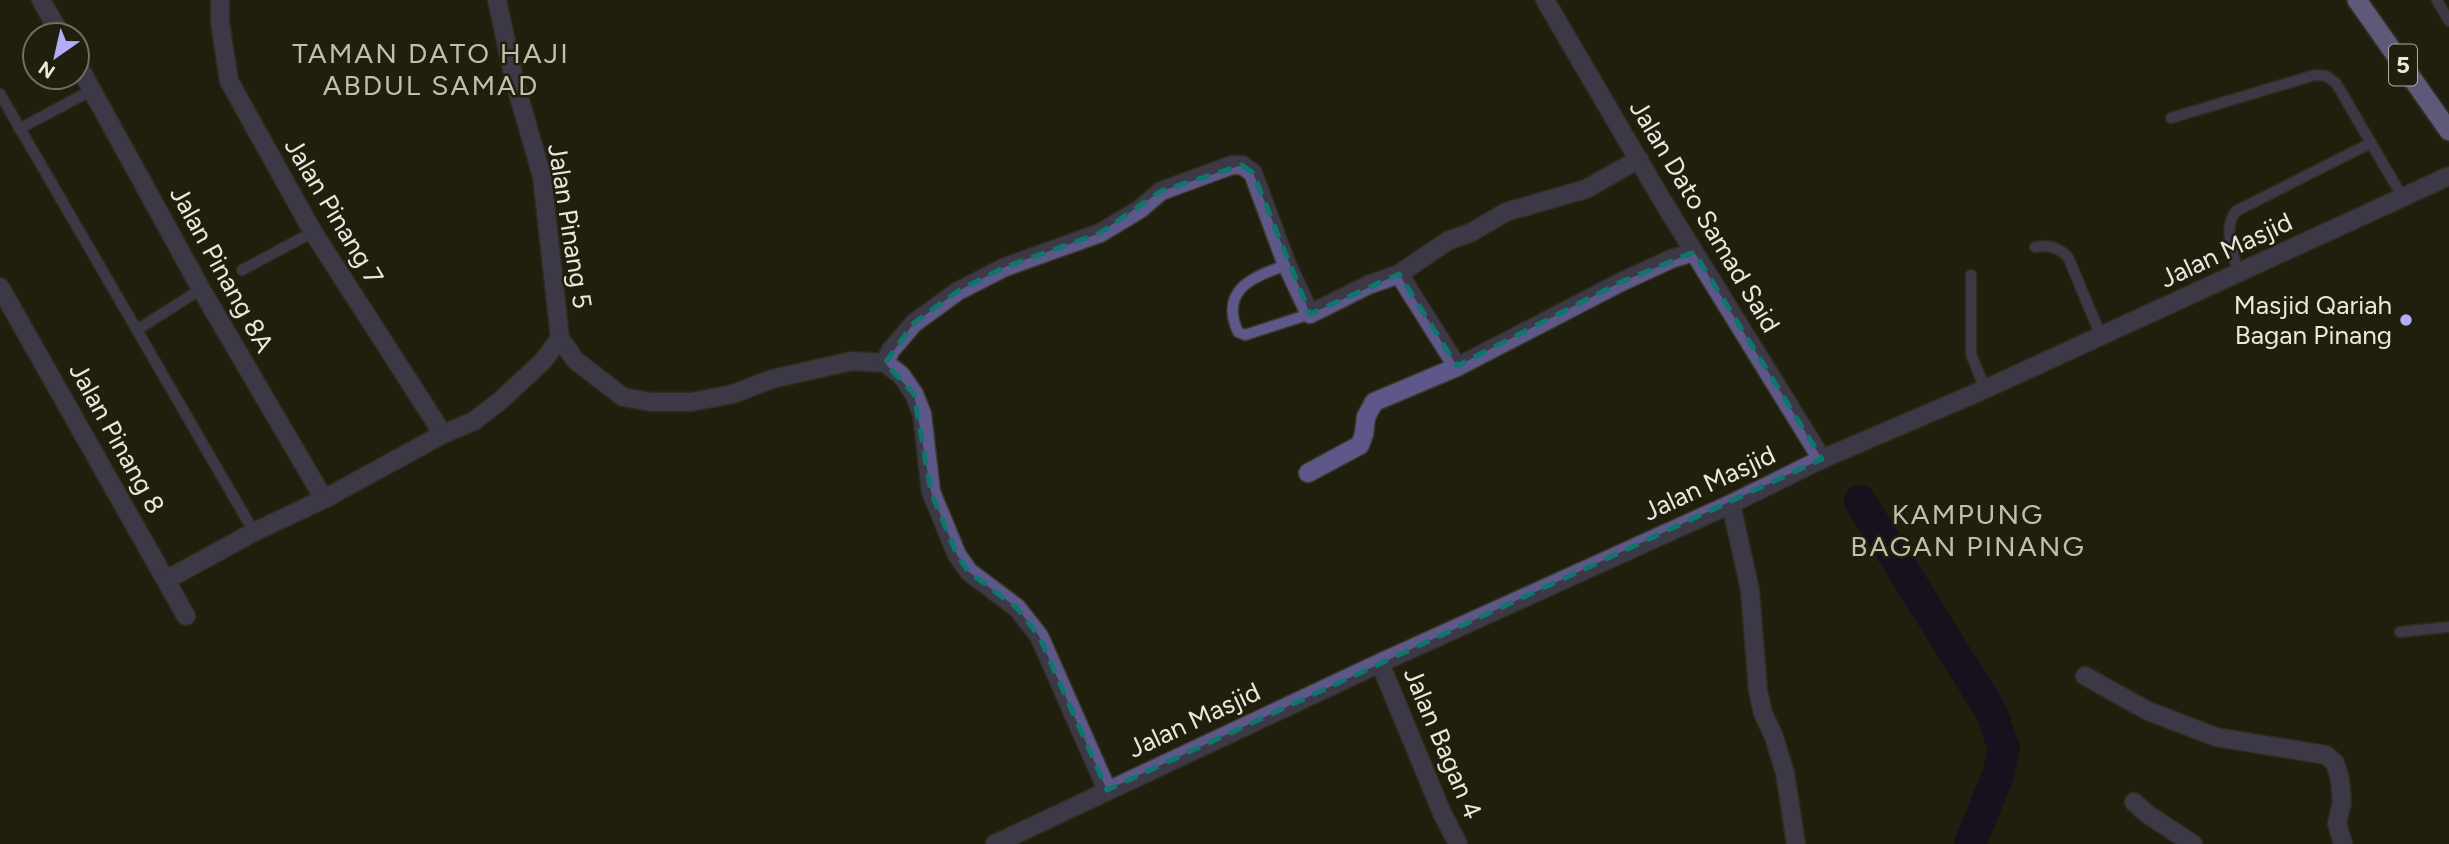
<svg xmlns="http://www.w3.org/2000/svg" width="2449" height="844" viewBox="0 0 2449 844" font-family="Figtree,sans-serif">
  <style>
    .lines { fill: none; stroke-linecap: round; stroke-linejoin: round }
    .river { stroke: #0d002f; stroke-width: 32 }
    .service-casing { stroke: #3c3b2b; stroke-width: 13 }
    .minor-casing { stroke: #3c3b2b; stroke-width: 21 }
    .trunk-casing { stroke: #3c3b2b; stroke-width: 23 }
    .service { stroke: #5d5889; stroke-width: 10 }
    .minor { stroke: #5d5889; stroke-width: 18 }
    .trunk { stroke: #a99ff8; stroke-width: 19 }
    .marked { fill: none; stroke: #0f766e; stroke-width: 5; stroke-dasharray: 14 9; stroke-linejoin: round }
    .poi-dot { fill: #b3adf9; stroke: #201f0e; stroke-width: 2.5 }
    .labels { text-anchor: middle; stroke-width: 5; stroke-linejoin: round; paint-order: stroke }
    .shield { fill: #201f0e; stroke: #acac9f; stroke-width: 2 }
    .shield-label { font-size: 24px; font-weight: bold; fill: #e8e8dd }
    .street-label { font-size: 26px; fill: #e8e8dd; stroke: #201f0e }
    .poi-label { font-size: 26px; fill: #e8e8dd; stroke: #201f0e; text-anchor: end }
    .neighbourhood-label { font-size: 28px; letter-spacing: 2px; fill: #c0c0aa; stroke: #201f0e }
  </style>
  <rect width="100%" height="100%" fill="#201f0e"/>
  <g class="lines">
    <path class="river" d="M1860 501 1992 713 2004 749 1998 775 1970 844"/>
    <defs>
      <g id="service">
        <path d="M2437 0 2449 21"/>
        <path d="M0 94 254 532"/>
        <path d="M2171 118 2315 75 2326 76 2336 83 2403 198"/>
        <path d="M19 129 92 90"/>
        <path d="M2035 247C2049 245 2058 247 2068 257L2101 336"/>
        <path d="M1287 265C1253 276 1219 290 1238 332L1245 335 1310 314"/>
        <path d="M242 270 313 232"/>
        <path d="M2238 274C2234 253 2222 229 2236 211L2371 143"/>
        <path d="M1971 275V354L1985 389"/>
        <path d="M137 330 201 289"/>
        <path d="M2400 632 2449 627"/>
      </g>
      <g id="minor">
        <path d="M41 0 61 35"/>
        <path d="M220 0V22L229 81 313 232 443 434"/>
        <path d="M497 0 515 83 542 176 560 338 575 360 623 397 651 402H691L733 394 772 379 852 361 885 363 901 375 914 394 922 414 931 492 957 555 969 572 1017 608 1039 636 1107 790"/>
        <path d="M1545 0 1662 200 1822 459"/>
        <path d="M77 63 201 289 324 499"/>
        <path d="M1399 274 1457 366"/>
        <path d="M0 287 186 616"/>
        <path d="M885 363 890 351 914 323 958 291 1005 267 1100 233 1140 209 1161 191 1232 165H1242L1253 173 1287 265 1310 314 1368 285 1399 274 1449 240 1470 233 1506 212 1586 189 1639 159"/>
        <path d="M1308 473 1360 445 1364 434 1366 417 1374 402 1457 367 1621 282 1671 259 1694 252"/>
        <path d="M1731 504 1750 590 1758 691 1763 713 1774 737 1785 773 1796 844"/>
        <path d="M166 580 254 532 324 499 443 434 474 421 500 401 543 361 560 338"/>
        <path d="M1380 663 1442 813 1458 844"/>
        <path d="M2085 676 2148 711 2216 737 2326 755 2335 763 2340 779 2342 803 2337 823 2343 844"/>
        <path d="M2134 802 2147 814 2193 844"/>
        <path d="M995 844 1380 663 1731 504 1822 459 1983 390 2449 176"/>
      </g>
      <path id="trunk" d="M2357 0 2449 131"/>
    </defs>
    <use href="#service" class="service-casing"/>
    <use href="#minor" class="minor-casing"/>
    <use href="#trunk" class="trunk-casing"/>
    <use href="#service" class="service"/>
    <use href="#minor" class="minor"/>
    <use href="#trunk" class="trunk"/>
  </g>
  <path d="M0 0H2449V844H0ZM1242 165 1253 173 1310 314 1399 274 1457 366 1621 282 1694 252 1822 459 1107 790 1039 636 1017 608 969 572 957 555 931 492 914 394 885 363 914 323 958 291 1005 267 1100 233 1161 191Z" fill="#201f0e" fill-opacity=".55" fill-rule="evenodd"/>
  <path class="marked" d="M1242 165 1253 173 1310 314 1399 274 1457 366 1621 282 1694 252 1822 459 1107 790 1039 636 1017 608 969 572 957 555 931 492 914 394 885 363 914 323 958 291 1005 267 1100 233 1161 191Z"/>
  <circle class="poi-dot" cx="2406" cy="320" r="7"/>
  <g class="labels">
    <rect class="shield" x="2389" y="44.5" width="28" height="41" rx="5"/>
    <g class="shield-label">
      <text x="2403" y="73">5</text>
    </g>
    <g class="street-label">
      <text transform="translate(334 211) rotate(59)" y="9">Jalan Pinang 7</text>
      <text transform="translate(1705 216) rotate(59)" y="9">Jalan Dato Samad Said</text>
      <text transform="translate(570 226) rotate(81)" y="9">Jalan Pinang 5</text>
      <text transform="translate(2226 250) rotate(-25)" y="9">Jalan Masjid</text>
      <text transform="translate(222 269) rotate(61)" y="9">Jalan Pinang 8A</text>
      <text transform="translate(117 438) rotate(61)" y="9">Jalan Pinang 8</text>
      <text transform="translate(1709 483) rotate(-25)" y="9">Jalan Masjid</text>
      <text transform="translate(1194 720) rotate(-25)" y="9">Jalan Masjid</text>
      <text transform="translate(1443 743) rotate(67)" y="9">Jalan Bagan 4</text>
    </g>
    <g class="poi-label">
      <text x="2392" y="314">Masjid Qariah<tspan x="2392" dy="30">Bagan Pinang</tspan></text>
    </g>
    <g class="neighbourhood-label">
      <text x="431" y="63">TAMAN DATO HAJI<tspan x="431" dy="32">ABDUL SAMAD</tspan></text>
      <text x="1968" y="524">KAMPUNG<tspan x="1968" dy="32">BAGAN PINANG</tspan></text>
    </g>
  </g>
  <g transform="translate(56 56) rotate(214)"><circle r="33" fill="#201f0e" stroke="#706f61" stroke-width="2"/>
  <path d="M0-5L12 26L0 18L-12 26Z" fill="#b3adf9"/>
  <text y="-10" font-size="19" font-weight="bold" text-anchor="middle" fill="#e8e8dd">N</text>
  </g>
</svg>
